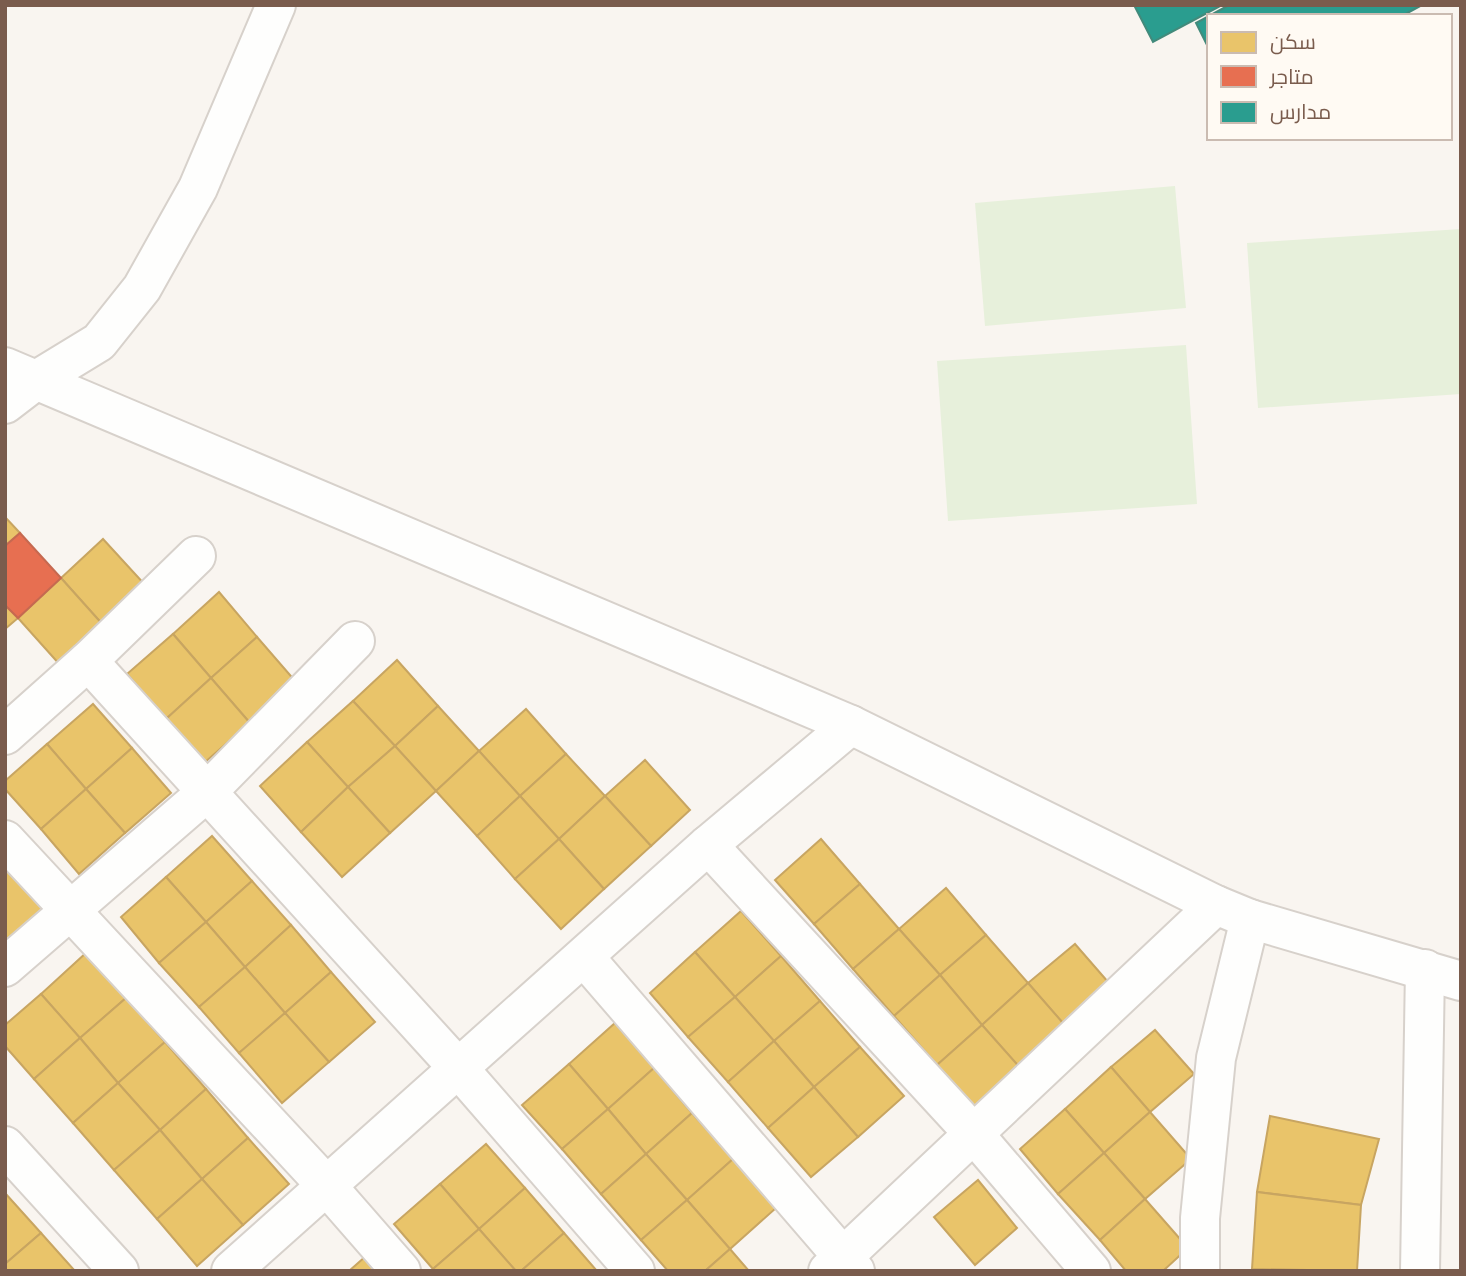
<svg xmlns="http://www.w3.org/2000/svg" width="1466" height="1276" viewBox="0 0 1466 1276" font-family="Signika,Cairo,sans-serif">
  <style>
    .green { fill: #e7f0db }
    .homes { fill: #e9c46a; stroke: #c8a561; stroke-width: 2 }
    .shops { fill: #e76f51; stroke: #c66950; stroke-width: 2 }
    .schools { fill: #2a9d8f; stroke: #428a7b; stroke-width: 2 }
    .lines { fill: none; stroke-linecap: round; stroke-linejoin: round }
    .minor-casing { stroke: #d7d1cb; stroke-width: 42 }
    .minor { stroke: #fefefd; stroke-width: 38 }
  </style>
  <rect width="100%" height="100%" fill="#f9f5f0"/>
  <g class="green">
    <path d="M1175 186 1186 308 985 326 975 203Z"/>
    <path d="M1461 229V394L1258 408 1247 243Z"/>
    <path d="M1186 345 1197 504 948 521 937 361Z"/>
  </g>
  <g class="homes">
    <path d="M5 517 20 533 5 546Z"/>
    <path d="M103 539 147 587 104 626 61 578Z"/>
    <path d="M61 578 104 626 61 666 18 618Z"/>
    <path d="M219 592 257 637 211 678 173 634Z"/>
    <path d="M5 605 18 618 5 629Z"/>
    <path d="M173 634 211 678 166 719 127 674Z"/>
    <path d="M257 637 296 682 250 723 211 678Z"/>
    <path d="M397 660 438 706 395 746 353 701Z"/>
    <path d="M211 678 250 723 204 763 166 719Z"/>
    <path d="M353 701 395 746 348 787 307 742Z"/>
    <path d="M93 704 132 748 86 789 47 744Z"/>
    <path d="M438 706 479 751 436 791 395 746Z"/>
    <path d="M526 709 566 754 520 796 479 751Z"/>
    <path d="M307 742 348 787 301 832 260 786Z"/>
    <path d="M47 744 86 789 41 829 5 789V781Z"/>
    <path d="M395 746 436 791 390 833 348 787Z"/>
    <path d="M132 748 171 793 125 833 86 789Z"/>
    <path d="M479 751 520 796 477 836 436 791Z"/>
    <path d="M566 754 605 796 559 839 520 796Z"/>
    <path d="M645 760 690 810 651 846 605 796Z"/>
    <path d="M348 787 390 833 342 877 301 832Z"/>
    <path d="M86 789 125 833 79 874 41 829Z"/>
    <path d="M520 796 559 839 515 879 477 836Z"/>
    <path d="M605 796 651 846 604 889 559 839Z"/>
    <path d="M212 836 252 881 206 922 166 877Z"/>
    <path d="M559 839 604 889 561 929 515 879Z"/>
    <path d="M821 839 860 884 814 924 775 880Z"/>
    <path d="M5 861 48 909 5 947Z"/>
    <path d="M166 877 206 922 159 963 121 917Z"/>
    <path d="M252 881 291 925 245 967 206 922Z"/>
    <path d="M860 884 899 929 853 969 814 924Z"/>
    <path d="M946 888 986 935 940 975 899 929Z"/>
    <path d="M741 911 781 956 735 997 695 952Z"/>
    <path d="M206 922 245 967 199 1007 159 963Z"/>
    <path d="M291 925 331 972 285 1013 245 967Z"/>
    <path d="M899 929 940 975 894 1016 853 969Z"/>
    <path d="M986 935 1028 983 982 1025 940 975Z"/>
    <path d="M1075 944 1115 990 1069 1030 1028 983Z"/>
    <path d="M87 952 126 998 80 1038 41 994Z"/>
    <path d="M695 952 735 997 688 1037 650 993Z"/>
    <path d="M781 956 820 1001 774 1041 735 997Z"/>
    <path d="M245 967 285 1013 239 1053 199 1007Z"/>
    <path d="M331 972 375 1022 329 1062 285 1013Z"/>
    <path d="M940 975 982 1025 937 1065 894 1016Z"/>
    <path d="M1028 983 1069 1030 1023 1071 982 1025Z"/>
    <path d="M41 994 80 1038 34 1079 5 1046V1025Z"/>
    <path d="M735 997 774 1041 728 1082 688 1037Z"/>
    <path d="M126 998 165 1042 118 1083 80 1038Z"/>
    <path d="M820 1001 860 1047 814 1087 774 1041Z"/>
    <path d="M285 1013 329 1062 282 1103 239 1053Z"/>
    <path d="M615 1023 654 1068 608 1109 569 1064Z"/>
    <path d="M982 1025 1023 1071 978 1111 937 1065Z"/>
    <path d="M1155 1030 1194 1074 1150 1112 1111 1067Z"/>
    <path d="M80 1038 118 1083 73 1123 34 1079Z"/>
    <path d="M774 1041 814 1087 768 1128 728 1082Z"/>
    <path d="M165 1042 206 1089 160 1130 118 1083Z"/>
    <path d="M860 1047 904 1096 858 1137 814 1087Z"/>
    <path d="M569 1064 608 1109 562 1149 522 1105Z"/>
    <path d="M1111 1067 1150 1112 1104 1153 1065 1109Z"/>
    <path d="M654 1068 692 1113 646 1154 608 1109Z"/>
    <path d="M118 1083 160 1130 114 1170 73 1123Z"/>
    <path d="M814 1087 858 1137 811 1177 768 1128Z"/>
    <path d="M206 1089 248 1138 202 1179 160 1130Z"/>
    <path d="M608 1109 646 1154 601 1194 562 1149Z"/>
    <path d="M1065 1109 1104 1153 1058 1194 1020 1149Z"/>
    <path d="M1150 1112 1191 1159 1145 1199 1104 1153Z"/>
    <path d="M692 1113 733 1159 687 1200 646 1154Z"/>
    <path d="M1270 1116 1379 1139 1361 1205 1257 1192Z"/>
    <path d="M160 1130 202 1179 157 1219 114 1170Z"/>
    <path d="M248 1138 289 1184 243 1225 202 1179Z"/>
    <path d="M486 1144 525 1188 479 1229 440 1184Z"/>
    <path d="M1104 1153 1145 1199 1100 1240 1058 1194Z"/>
    <path d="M646 1154 687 1200 641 1240 601 1194Z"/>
    <path d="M733 1159 776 1208 730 1249 687 1200Z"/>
    <path d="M202 1179 243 1225 197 1266 157 1219Z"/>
    <path d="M978 1180 1017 1228 975 1265 934 1217Z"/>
    <path d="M440 1184 479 1229 433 1269 394 1224Z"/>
    <path d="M525 1188 564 1233 521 1271H516L479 1229Z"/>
    <path d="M1257 1192 1361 1205 1357 1271 1252 1269Z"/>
    <path d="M5 1193 41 1233 5 1264Z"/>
    <path d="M1145 1199 1188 1248 1163 1271H1126L1100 1240Z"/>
    <path d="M687 1200 730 1249 705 1271H668L641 1240Z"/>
    <path d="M479 1229 516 1271H434L433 1269Z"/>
    <path d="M41 1233 75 1271H5V1264Z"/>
    <path d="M564 1233 597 1271H521Z"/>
    <path d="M730 1249 749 1271H705Z"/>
    <path d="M366 1256 378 1271H349Z"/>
  </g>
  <path class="shops" d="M20 533 61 578 18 618 5 605V546Z"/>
  <g class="schools">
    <path d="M1134 5H1222L1153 42Z"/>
    <path d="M1229 5H1422L1402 16H1209Z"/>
    <path d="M1209 16V49L1196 23Z"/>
  </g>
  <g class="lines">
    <defs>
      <g id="minor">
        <path d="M5 367 851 725 1216 905 1250 919 1461 981"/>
        <path d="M5 404 35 381 99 342 142 288 198 188 276 5"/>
        <path d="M88 661 459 1069 635 1271"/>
        <path d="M5 735 88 661 196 556"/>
        <path d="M5 840 325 1184 401 1271"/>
        <path d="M708 845 973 1133 1091 1271"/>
        <path d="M585 958 855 1271"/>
        <path d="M5 967 207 792 355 641"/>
        <path d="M5 1146 119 1271"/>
        <path d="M231 1271 708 845 851 725"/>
        <path d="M828 1271 1216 905"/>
        <path d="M1200 1271V1218L1216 1058 1250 919"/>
        <path d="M1420 1271 1425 969"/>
      </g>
    </defs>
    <use href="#minor" class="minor-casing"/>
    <use href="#minor" class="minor"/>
  </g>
  <rect width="1466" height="1276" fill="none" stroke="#7a5c4d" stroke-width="14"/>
  <rect x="1207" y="14" width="245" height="126" fill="#fffaf3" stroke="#cabbb1" stroke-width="2"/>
  <rect x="1221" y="32" width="35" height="21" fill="#e9c46a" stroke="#cabbb1" stroke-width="2"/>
  <text x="1270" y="49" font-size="21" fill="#7a5c4d">سكن</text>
  <rect x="1221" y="66" width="35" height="21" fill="#e76f51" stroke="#cabbb1" stroke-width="2"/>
  <text x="1270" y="84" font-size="21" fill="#7a5c4d">متاجر</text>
  <rect x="1221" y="102" width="35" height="21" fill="#2a9d8f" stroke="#cabbb1" stroke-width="2"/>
  <text x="1270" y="119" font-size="21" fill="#7a5c4d">مدارس</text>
</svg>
